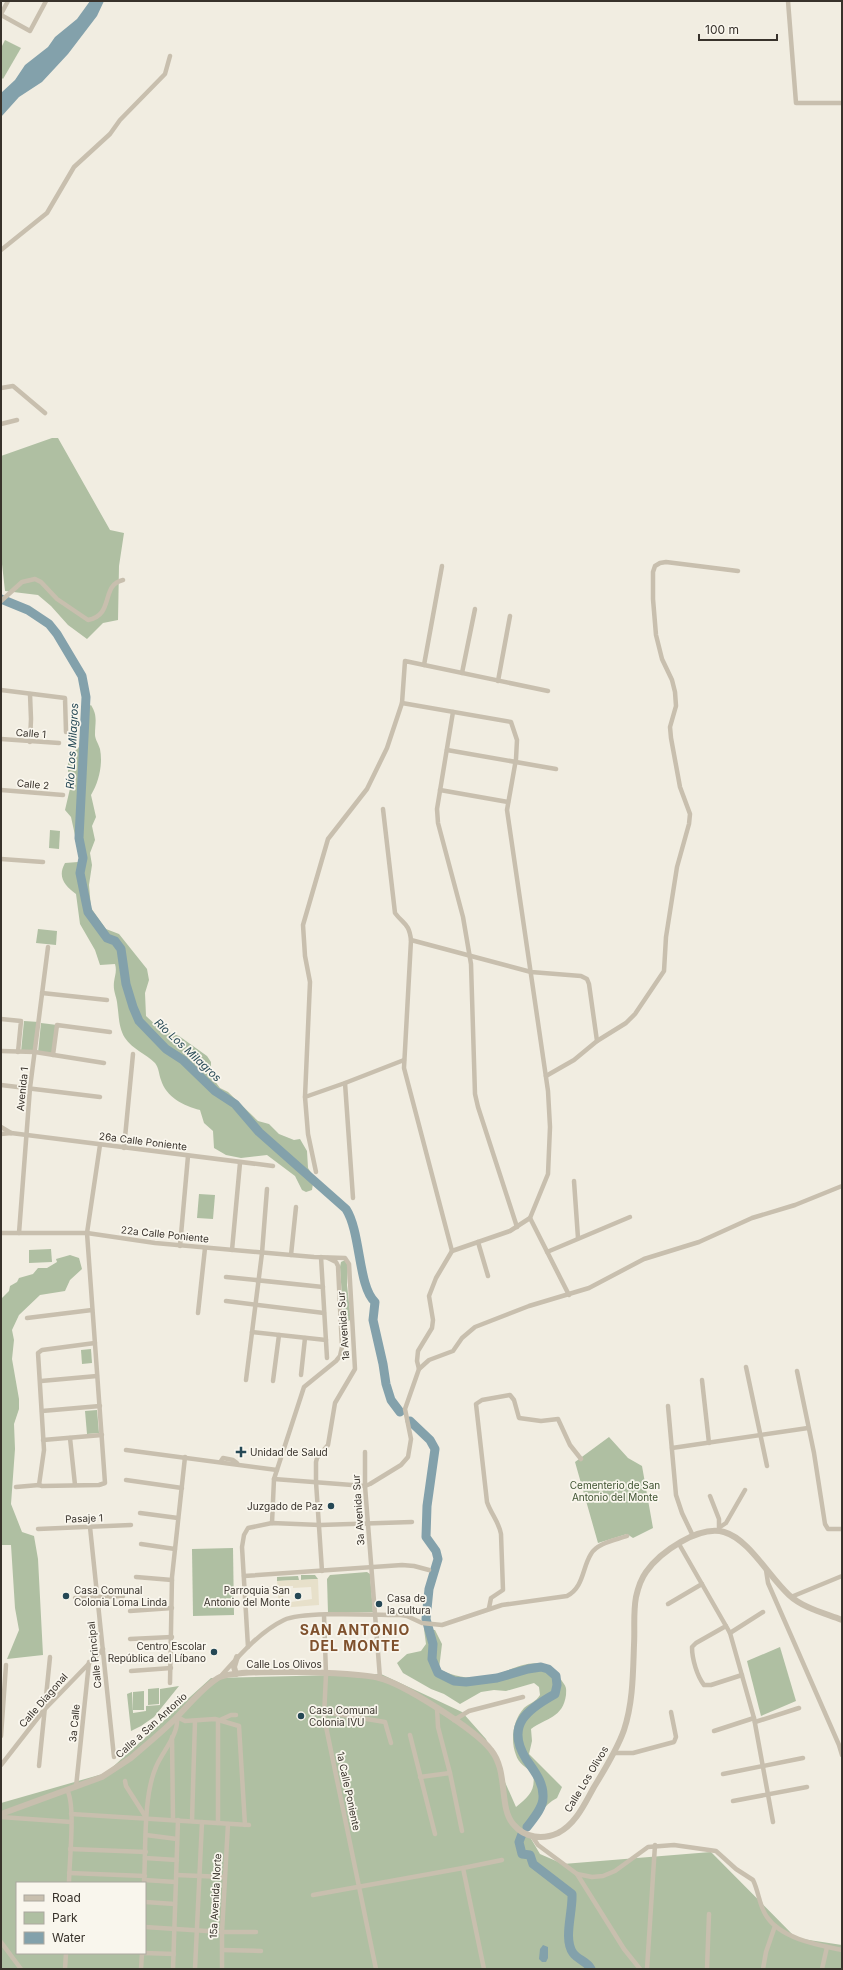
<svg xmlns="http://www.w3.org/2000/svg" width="843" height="1970" viewBox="0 0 843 1970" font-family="Inter,sans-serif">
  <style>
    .green { fill: #afbfa2; fill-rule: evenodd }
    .plaza { fill: #e7e0ca; fill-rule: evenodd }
    .water { fill: #83a1ab }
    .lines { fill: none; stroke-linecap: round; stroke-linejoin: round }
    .river { stroke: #83a1ab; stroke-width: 9 }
    .minor { stroke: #c8bfae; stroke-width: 4.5 }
    .tertiary { stroke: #c8bfae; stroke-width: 6 }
    .poi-dot { fill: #254855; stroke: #f9f6ed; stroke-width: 1.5 }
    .labels { text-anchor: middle; stroke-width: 3.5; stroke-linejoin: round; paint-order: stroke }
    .street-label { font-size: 10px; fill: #38322b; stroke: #f9f6ed }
    .poi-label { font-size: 10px; fill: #38322b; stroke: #f9f6ed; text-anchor: start }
    .park-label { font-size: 10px; fill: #405432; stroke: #f9f6ed }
    .water-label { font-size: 11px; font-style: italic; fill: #254855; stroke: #f9f6ed }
    .district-label { font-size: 14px; font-weight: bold; letter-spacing: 1px; fill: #7f512d; stroke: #f9f6ed }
  </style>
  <rect width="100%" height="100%" fill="#f1ede1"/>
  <g class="green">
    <path d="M5 40 21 48 3 79 1 77V48Z"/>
    <path d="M52 438H58L110 530 124 533 119 566 118 620 103 623 87 639 68 625 51 606 38 595 5 591 1 555V456Z"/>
    <path d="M91 705C98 716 95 722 95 735 95 739 99 745 100 749 103 764 99 782 91 795L96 817 92 826 95 840 90 853 92 865 89 885 91 908 106 929 119 934 147 969 149 980 145 993 146 1016 160 1029 179 1036 207 1056 211 1062V1076L220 1088 228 1092 258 1121 269 1124 279 1134 294 1140 300 1139 307 1151 308 1168 314 1177 312 1190 306 1192 302 1190 295 1176 267 1155 241 1158 226 1155 214 1148 213 1131 204 1123 200 1110C184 1106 166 1097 161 1080 159 1075 159 1068 155 1063 146 1054 132 1049 125 1038 118 1027 119 1014 117 1002 116 995 113 991 114 982 115 975 117 971 115 964L100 965 95 950 80 924 76 894C65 886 57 877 65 863L78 862 80 858 71 817 65 810 72 780 68 773V757L79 747 83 710Z"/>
    <path d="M50 830 60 831 59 849 49 848Z"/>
    <path d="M38 929 57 931 56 945 36 943Z"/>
    <path d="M24 1021 39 1022 35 1052H21Z"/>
    <path d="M41 1023 57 1025 53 1055 38 1053Z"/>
    <path d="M199 1194 215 1195 213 1219 197 1218Z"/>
    <path d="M51 1249 52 1262 29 1263V1250Z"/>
    <path d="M70 1255 79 1258 82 1269 70 1280 65 1291 40 1295 19 1315 12 1330 14 1340 12 1359 19 1399V1409L14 1424 15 1449 11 1504 22 1532 34 1536 38 1559 43 1655 7 1659 19 1630 15 1608 11 1545H1V1299L9 1291 10 1286 17 1282 19 1278 33 1274 38 1268H47L57 1262 56 1259Z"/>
    <path d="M345 1260 348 1265 347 1285 351 1320 347 1321 349 1341 345 1343 340 1267 341 1262Z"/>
    <path d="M91 1349 92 1363 82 1364 81 1350Z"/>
    <path d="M97 1410 99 1433 87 1434 85 1411Z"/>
    <path d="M609 1437 628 1458 642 1466 653 1528 633 1538 627 1534 598 1543 575 1462Z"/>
    <path d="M233 1548 234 1615 193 1616 192 1549Z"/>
    <path d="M367 1572 370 1574 373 1612 328 1613 327 1579 330 1575Z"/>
    <path d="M301 1575H315L318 1579 301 1580Z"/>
    <path d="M298 1576 299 1580 277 1581V1577Z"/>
    <path d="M424 1629 435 1630 442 1644 439 1669C455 1678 477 1680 495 1675 525 1665 543 1651 564 1684 567 1688 566 1691 566 1695 563 1718 546 1718 531 1729L532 1741 529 1754 562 1787 557 1798C544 1804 535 1821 527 1832L540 1854 563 1864 711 1852 796 1938 842 1945V1969H1V1803L106 1773 211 1678 381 1674 462 1712 486 1739 516 1807C529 1796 536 1791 533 1773 527 1768 518 1763 516 1755 510 1740 513 1720 524 1708 530 1703 536 1702 540 1695L539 1687 534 1683 506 1691 494 1690 481 1692 460 1704 444 1694 431 1689 403 1673 397 1663 407 1654 421 1651 426 1644ZM17 1883H145V1953H17Z"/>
    <path d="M780 1647 796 1701 761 1716 747 1661Z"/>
    <path d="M179 1686 154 1717 141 1726 131 1731 127 1694 132 1692 133 1713 146 1711V1706L160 1705V1689Z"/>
    <path d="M159 1688V1704L148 1705V1689Z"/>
    <path d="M144 1691V1710H133V1692Z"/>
  </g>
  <path class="plaza" d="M318 1579 319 1605 279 1608 277 1581ZM283 1586H293V1588L311 1587 312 1599 284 1603Z"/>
  <g class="water">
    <path d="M90 1H104L97 16 68 54 42 82 19 97 1 117V93L15 80 25 65 48 47 55 37 77 19Z"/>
    <path d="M543 1945 548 1947V1958L546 1962H542L539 1959 540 1949Z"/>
  </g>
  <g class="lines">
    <g class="river">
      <path d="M1 599 28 610 49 624 57 634 82 676 86 697 79 838 83 858 80 873 88 912 107 938 115 941 121 949 126 984 133 1007 139 1021 166 1049 183 1060 215 1091 235 1104 259 1132 346 1209C361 1232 358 1287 375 1302L373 1320 383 1364 386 1384 391 1400 400 1412"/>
      <path d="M410 1421 430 1440 435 1449 427 1506 426 1537 436 1551 438 1559 429 1589 426 1619 433 1644 432 1659 438 1673 454 1681 466 1682 497 1678 528 1669 541 1667 548 1669 556 1676 557 1685 555 1694C528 1709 505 1725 526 1759 534 1771 544 1782 543 1798 543 1808 533 1819 527 1827"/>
      <path d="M522 1834 519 1842 522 1854 530 1855 533 1864 572 1894C573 1912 563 1939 573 1953 578 1960 587 1961 591 1969"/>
    </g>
    <g class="minor">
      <path d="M788 1 796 103H842"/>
      <path d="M1 14 8 1"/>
      <path d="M1 15 30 31 46 1"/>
      <path d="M1 250 47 213 74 167 110 134 120 120 165 74 170 56"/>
      <path d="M1 388 13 386 45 413"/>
      <path d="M1 424 17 420"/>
      <path d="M1 601 22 582 35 579 41 582 57 599 88 620C115 615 100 585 123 580"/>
      <path d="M424 665 442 566"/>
      <path d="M462 673 475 609"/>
      <path d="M498 681 510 616"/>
      <path d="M1 690 65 698 66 732"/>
      <path d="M402 703 511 722 517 740 516 759 507 810 548 1091 550 1127 548 1174 530 1218 510 1231 452 1251 436 1278 429 1296 433 1320 432 1328 418 1351 417 1361 419 1369"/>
      <path d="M453 712 437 809 438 823 463 917 471 964 475 1094 478 1107 517 1227"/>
      <path d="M1 739 59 743"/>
      <path d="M30 742 31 719 30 694"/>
      <path d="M447 750 556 769"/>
      <path d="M1 790 63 795"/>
      <path d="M440 790 508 802"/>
      <path d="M383 809 395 913C404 925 409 923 411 940L404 1068 452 1251"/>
      <path d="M1 859 43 862"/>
      <path d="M411 940 531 972 581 976 587 979 589 984 597 1041 574 1060 546 1076"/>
      <path d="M42 993 107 1000"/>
      <path d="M1 1019 21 1021 18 1052"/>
      <path d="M597 1041 626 1023 635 1014 664 971 666 937 677 867 689 824 690 814 680 787 671 738 670 727 676 706 675 692 672 680 662 659 656 635 653 599V572L655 566 660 563 666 562 738 571"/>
      <path d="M1 1051 35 1052 104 1063"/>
      <path d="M53 1055 57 1025 110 1032"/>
      <path d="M345 1083 404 1060"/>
      <path d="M1 1085 100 1097"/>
      <path d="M305 1097 310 982 305 956 303 925 328 839 367 789 387 748 402 703 405 661 548 691"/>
      <path d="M1 1127 11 1133"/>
      <path d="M1 1134 11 1133 273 1166"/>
      <path d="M124 1148 133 1054"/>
      <path d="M316 1172 308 1134 305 1097 345 1083 353 1198"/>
      <path d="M574 1181 578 1238"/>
      <path d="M530 1218 569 1295"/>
      <path d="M1 1233H87L155 1243 314 1257 345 1258 349 1264 355 1369 335 1403 328 1445 317 1458 316 1462V1482L322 1571"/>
      <path d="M19 1233 30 1088 48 947"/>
      <path d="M478 1242 488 1276"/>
      <path d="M180 1246 188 1156"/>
      <path d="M232 1250 240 1163"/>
      <path d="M547 1252 630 1217"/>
      <path d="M291 1255 296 1207"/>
      <path d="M321 1257 327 1358"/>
      <path d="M226 1277 323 1287"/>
      <path d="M226 1301 324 1313"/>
      <path d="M198 1313 205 1248"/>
      <path d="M27 1318 92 1310"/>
      <path d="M252 1332 326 1340"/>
      <path d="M746 1367 767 1466"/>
      <path d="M797 1371 814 1453 825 1524 828 1529H842"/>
      <path d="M301 1375 305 1338"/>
      <path d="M246 1380 262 1253 267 1189"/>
      <path d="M702 1380 709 1443"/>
      <path d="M41 1381 97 1376"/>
      <path d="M273 1381 279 1335"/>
      <path d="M668 1406 676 1495 682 1513 693 1536"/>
      <path d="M42 1411 100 1406"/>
      <path d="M70 1438 75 1485"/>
      <path d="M43 1440 102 1435"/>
      <path d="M672 1448 808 1428"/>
      <path d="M126 1450 277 1470"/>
      <path d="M365 1452V1486L380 1678"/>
      <path d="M221 1461 223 1458 233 1460 237 1463"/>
      <path d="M274 1479 365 1486 370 1484 401 1465 408 1457 411 1439 405 1409 419 1369 429 1360 453 1351 462 1338 475 1327 529 1306 589 1288 644 1259 699 1242 752 1218 795 1205 842 1186"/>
      <path d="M126 1480 182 1488"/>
      <path d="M39 1485 44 1450 38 1353 42 1350 95 1343"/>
      <path d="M16 1487 39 1485 42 1486 99 1485 105 1483 87 1233 100 1145"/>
      <path d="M710 1496 719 1519V1528"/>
      <path d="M140 1513 178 1518"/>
      <path d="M272 1523 274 1479 304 1387 336 1361 340 1356 342 1347 338 1266 336 1262 328 1258"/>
      <path d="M90 1527 114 1757"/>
      <path d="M720 1527 726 1523 745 1490"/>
      <path d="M38 1529 131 1525"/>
      <path d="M141 1544 175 1549"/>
      <path d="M679 1544 730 1633 754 1718 773 1822"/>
      <path d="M766 1570 768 1583 839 1745 842 1755"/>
      <path d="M244 1576 402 1565 414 1566 429 1570"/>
      <path d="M136 1577 172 1580"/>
      <path d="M791 1597 842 1576"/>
      <path d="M75 1598 123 1596"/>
      <path d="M668 1604 702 1584"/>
      <path d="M489 1608 491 1598 503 1590 501 1534C499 1522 491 1514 487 1502L476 1404 482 1400 510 1395 514 1400 519 1418 541 1421 558 1419 570 1445 581 1459"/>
      <path d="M130 1611 172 1608"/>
      <path d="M324 1615 326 1674 324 1717 376 1969"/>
      <path d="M726 1626 696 1643 692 1647C692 1659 697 1676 704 1685H711L742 1675"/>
      <path d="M730 1633 763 1612"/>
      <path d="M130 1639 172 1637"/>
      <path d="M248 1647 242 1547 244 1535 248 1528 272 1523 320 1525 412 1522"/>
      <path d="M131 1671 171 1668"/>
      <path d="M220 1677C238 1657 259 1632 284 1620 303 1611 376 1615 401 1615L407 1616 422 1623 442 1625 502 1605 567 1596C584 1587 582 1568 591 1554 597 1543 616 1540 627 1536"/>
      <path d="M170 1683 172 1577 185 1457"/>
      <path d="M437 1708 438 1727 450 1773 462 1831"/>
      <path d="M324 1712 385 1722 391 1743"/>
      <path d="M177 1717 185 1721 215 1719 239 1726 245 1825"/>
      <path d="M220 1720 231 1715H236"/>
      <path d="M454 1720 469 1711 523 1697"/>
      <path d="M755 1722 799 1708"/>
      <path d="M714 1731 754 1718"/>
      <path d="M410 1735 435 1834"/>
      <path d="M1 1736 6 1665"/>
      <path d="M172 1737 173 1820"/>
      <path d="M614 1753H633L674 1742 676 1737 671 1712"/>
      <path d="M1 1765 44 1710 103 1649"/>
      <path d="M39 1766 50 1657"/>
      <path d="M723 1774 803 1758"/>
      <path d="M420 1777 450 1773"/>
      <path d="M125 1781 126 1786 147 1819"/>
      <path d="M76 1787 89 1662"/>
      <path d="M67 1790C76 1804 69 1864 69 1883"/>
      <path d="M733 1801 807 1787"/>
      <path d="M71 1814 249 1825"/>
      <path d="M1 1817 71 1822"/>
      <path d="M192 1821 195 1721"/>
      <path d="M218 1823V1721"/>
      <path d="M146 1835 177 1839"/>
      <path d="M532 1836 538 1845 577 1874 624 1949 640 1969"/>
      <path d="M70 1849 146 1852"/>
      <path d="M145 1858 177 1860"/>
      <path d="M463 1868 502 1860"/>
      <path d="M69 1873 145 1876"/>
      <path d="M577 1874 592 1877 603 1876 615 1871 648 1847 674 1845 716 1851 736 1869 753 1880C759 1892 759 1906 767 1917 782 1939 818 1945 842 1950"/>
      <path d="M176 1875 225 1877"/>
      <path d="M144 1880 176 1882"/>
      <path d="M144 1883C146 1850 143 1796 156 1767 162 1752 179 1735 177 1717"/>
      <path d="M313 1895 463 1868 484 1969"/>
      <path d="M145 1902 175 1904"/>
      <path d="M145 1927 222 1932H256"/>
      <path d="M1 1942 21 1969"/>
      <path d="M222 1950 261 1951"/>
      <path d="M144 1953 174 1954"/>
      <path d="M65 1969 66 1953"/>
      <path d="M141 1969 142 1953"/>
      <path d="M173 1969 178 1820"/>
      <path d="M195 1969 202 1822"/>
      <path d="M222 1969V1932L228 1824"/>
      <path d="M647 1969 655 1845"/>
      <path d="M707 1969 709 1914"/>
      <path d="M763 1969 766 1952 775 1926"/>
      <path d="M822 1969 827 1947"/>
    </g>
    <g class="tertiary">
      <path d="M236 1674 234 1667 237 1657"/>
      <path d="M1 1814 102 1777 131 1758C146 1745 161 1733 175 1719 188 1706 202 1688 218 1678 235 1668 357 1672 379 1678 402 1683 476 1730 491 1750 509 1772 498 1808 514 1825 525 1838 543 1840 558 1833 576 1824 585 1803 594 1787 605 1769 617 1750 624 1730 633 1703 633 1673 634 1645 635 1629 633 1613 636 1597 638 1588 641 1579 646 1572 660 1552 699 1525 724 1532 749 1539 769 1577 789 1595 803 1608 824 1613 842 1620"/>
    </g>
  </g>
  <g class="poi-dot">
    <path d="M239 1446h4v4h4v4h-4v4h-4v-4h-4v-4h4z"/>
    <circle cx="331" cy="1506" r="4"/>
    <circle cx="66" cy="1596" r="4"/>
    <circle cx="298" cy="1596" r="4"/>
    <circle cx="379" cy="1604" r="4"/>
    <circle cx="214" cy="1652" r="4"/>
    <circle cx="301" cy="1716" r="4"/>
  </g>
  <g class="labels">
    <g class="street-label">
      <text transform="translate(31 733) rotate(4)" y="4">Calle 1</text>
      <text transform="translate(33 784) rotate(5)" y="4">Calle 2</text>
      <text transform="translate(22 1089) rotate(-84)" y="4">Avenida 1</text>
      <text transform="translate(143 1141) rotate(7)" y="4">26a Calle Poniente</text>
      <text transform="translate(165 1234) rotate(6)" y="4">22a Calle Poniente</text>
      <text transform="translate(343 1326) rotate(-94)" y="4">1a Avenida Sur</text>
      <text transform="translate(358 1510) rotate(-94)" y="4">3a Avenida Sur</text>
      <text transform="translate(84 1518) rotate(-2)" y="4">Pasaje 1</text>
      <text transform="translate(94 1655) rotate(-96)" y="4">Calle Principal</text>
      <text x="284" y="1668">Calle Los Olivos</text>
      <text transform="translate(43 1700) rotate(-49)" y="4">Calle Diagonal</text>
      <text transform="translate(74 1723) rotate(-84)" y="4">3a Calle</text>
      <text transform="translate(151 1725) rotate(-42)" y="4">Calle a San Antonio</text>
      <text transform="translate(586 1779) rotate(-59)" y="4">Calle Los Olivos</text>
      <text transform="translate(349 1791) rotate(78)" y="4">1a Calle Poniente</text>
      <text transform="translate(215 1896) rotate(-87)" y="4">15a Avenida Norte</text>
    </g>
    <g class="poi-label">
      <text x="250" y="1456">Unidad de Salud</text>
      <text x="323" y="1510" text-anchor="end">Juzgado de Paz</text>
      <text x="74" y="1594">Casa Comunal<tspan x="74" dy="12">Colonia Loma Linda</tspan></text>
      <text x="290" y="1594" text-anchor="end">Parroquia San<tspan x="290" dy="12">Antonio del Monte</tspan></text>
      <text x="387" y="1602">Casa de<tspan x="387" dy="12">la cultura</tspan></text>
      <text x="206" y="1650" text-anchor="end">Centro Escolar<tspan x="206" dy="12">República del Líbano</tspan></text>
      <text x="309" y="1714">Casa Comunal<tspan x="309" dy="12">Colonia IVU</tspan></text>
    </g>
    <g class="park-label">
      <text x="615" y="1489">Cementerio de San<tspan x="615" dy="12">Antonio del Monte</tspan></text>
    </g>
    <g class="water-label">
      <text transform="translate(72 746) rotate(-87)" y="4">Río Los Milagros</text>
      <text transform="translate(188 1050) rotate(43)" y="4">Río Los Milagros</text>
    </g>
    <g class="district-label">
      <text x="355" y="1635">SAN ANTONIO<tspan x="355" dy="16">DEL MONTE</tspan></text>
    </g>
  </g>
  <rect width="843" height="1970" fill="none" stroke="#38322b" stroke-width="4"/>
  <rect x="16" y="1882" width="130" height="72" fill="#f9f6ed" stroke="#aca89f"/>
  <rect x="24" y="1895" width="20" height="6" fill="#c8bfae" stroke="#aca89f"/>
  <text x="52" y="1902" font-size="12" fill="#38322b">Road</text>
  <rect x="24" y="1912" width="20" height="12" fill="#afbfa2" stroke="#aca89f"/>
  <text x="52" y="1922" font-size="12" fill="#38322b">Park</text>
  <rect x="24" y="1932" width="20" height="12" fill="#83a1ab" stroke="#aca89f"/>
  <text x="52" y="1942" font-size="12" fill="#38322b">Water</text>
  <path d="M699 34v6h78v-6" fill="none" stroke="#38322b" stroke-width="2"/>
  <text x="705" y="34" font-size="12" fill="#38322b" stroke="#f9f6ed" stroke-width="3" paint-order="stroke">100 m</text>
</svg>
